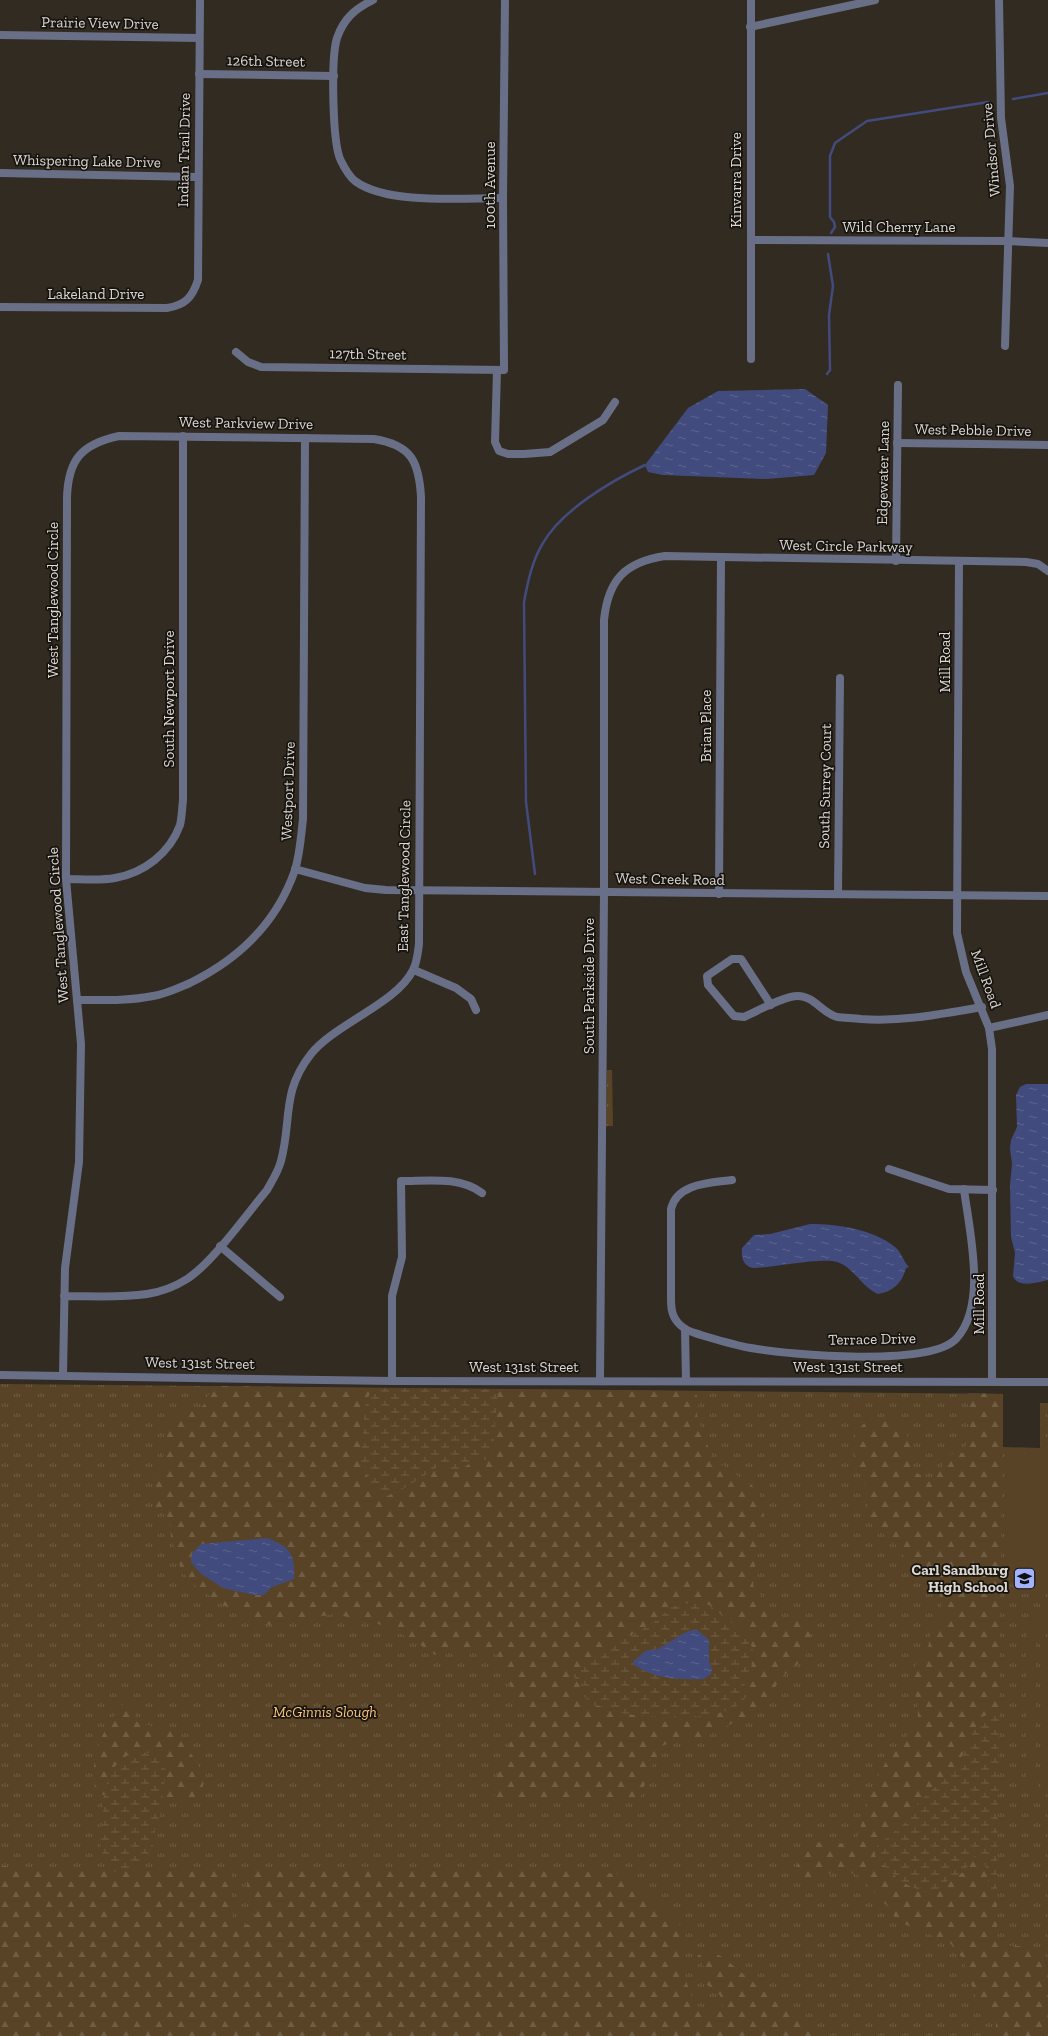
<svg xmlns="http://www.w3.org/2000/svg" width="1048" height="2036" viewBox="0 0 1048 2036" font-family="'Zilla Slab',serif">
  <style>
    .grass { fill: url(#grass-tufts) }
    .forest { fill: url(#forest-firs); fill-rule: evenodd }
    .wetland { fill: url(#wetland-marsh); fill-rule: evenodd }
    .garden { fill: #584326 }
    .water { fill: url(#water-ripples) }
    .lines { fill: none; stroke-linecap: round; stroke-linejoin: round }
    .stream { stroke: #424b7d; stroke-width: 2.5 }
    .minor { stroke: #696f86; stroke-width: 8 }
    .tertiary { stroke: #696f86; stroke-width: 8 }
    .labels { text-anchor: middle; stroke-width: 3.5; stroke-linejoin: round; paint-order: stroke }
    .street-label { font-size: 15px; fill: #dcd7d1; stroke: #171410 }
    .poi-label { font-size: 15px; font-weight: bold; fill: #dcd7d1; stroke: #171410; text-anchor: end }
    .park-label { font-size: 15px; font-style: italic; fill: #fec579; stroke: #171410 }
  </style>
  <defs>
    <pattern id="grass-tufts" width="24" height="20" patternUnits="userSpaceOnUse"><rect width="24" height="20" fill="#584326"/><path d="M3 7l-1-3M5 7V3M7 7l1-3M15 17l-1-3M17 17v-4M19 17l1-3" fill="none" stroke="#6f5d44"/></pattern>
    <pattern id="forest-firs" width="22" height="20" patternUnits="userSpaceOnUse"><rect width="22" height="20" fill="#584326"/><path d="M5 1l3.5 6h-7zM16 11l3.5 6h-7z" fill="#6f5d44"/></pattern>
    <pattern id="wetland-marsh" width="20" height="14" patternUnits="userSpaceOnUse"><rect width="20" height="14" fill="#584326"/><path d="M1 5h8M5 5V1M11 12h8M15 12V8" fill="none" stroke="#6f5d44"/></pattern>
    <pattern id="water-ripples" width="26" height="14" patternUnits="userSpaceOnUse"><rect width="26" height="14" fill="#424b7d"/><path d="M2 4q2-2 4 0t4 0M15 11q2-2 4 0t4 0" fill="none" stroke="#5d648e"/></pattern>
  </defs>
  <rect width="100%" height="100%" fill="#322b22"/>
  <g class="grass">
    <path d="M607 1070H612L613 1126H606Z"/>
    <path d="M0 1384 1003 1394V1447L1040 1448V1403H1048V1967L1044 1958 997 1946 996 2036H0Z"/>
  </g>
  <g class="forest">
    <path d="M213 1386 372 1388 365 1406 361 1462 403 1489 439 1466 459 1471 474 1460 495 1432 498 1389 695 1391 699 1402 697 1415 712 1458 758 1490 764 1510 758 1536 753 1585 780 1620 801 1614 808 1620 812 1645 801 1661 784 1675 768 1696 747 1716 703 1738 680 1739 662 1746 649 1772 639 1801 494 1799 496 1779 511 1741 529 1723C520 1699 504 1680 498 1655L472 1649 435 1655 410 1638 376 1623 334 1614 269 1625 225 1606 194 1585 180 1569 179 1559 171 1539 170 1519 153 1505 151 1489 162 1467 168 1423 184 1412 203 1406ZM267 1538 294 1579 272 1587 264 1595H254L223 1588 200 1573 216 1541ZM689 1603 709 1605 752 1665 744 1681 746 1697 735 1708 726 1711 680 1718 655 1717 612 1712 607 1707 592 1705 577 1682 583 1667 590 1665 626 1638 652 1624 671 1607Z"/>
    <path d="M968 1393 1003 1394 999 1711 982 1717 972 1733 960 1761 944 1780 928 1793 913 1809 906 1822 877 1846 875 1856C891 1874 908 1890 932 1893L947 1881 965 1871 972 1857H982L987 1871 989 1890 997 1897V1946H1032L1039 1951 1044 1958 1048 1967V2036H996V2016L976 1999 963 1959 950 1943 897 1921 889 1908 858 1875 846 1871H835L811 1881 796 1872 800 1855 809 1842 855 1844 874 1784 888 1758 906 1738 918 1717 917 1701 912 1682 915 1666 927 1652 931 1633 943 1617 939 1590 922 1576 906 1560 897 1546 869 1521 867 1508V1489L857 1467 851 1446 855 1432 868 1420 890 1417 904 1429 911 1444 909 1455 913 1471 928 1479C931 1477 937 1475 939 1472 948 1458 944 1452 965 1453 965 1442 970 1434 970 1425 971 1412 966 1408 968 1393Z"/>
    <path d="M125 1697 132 1703 137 1722 158 1728 172 1729C199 1763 231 1800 162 1804L166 1770 161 1765V1758L130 1753C119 1764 107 1779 105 1795H95L94 1761 100 1740 111 1719 121 1710Z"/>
    <path d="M0 1866H6L14 1871 111 1868 115 1872 137 1868H224L231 1871C234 1888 228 1908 236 1923L248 1925 255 1923C258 1905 238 1888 252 1868H526L621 1874 672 1915 681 1927 685 1953 680 1964 694 2003 703 2010 717 2013 722 2009C724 1996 718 1992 707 1985 709 1973 704 1966 697 1956 709 1948 719 1954 729 1962L817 2036H0Z"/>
  </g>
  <g class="wetland">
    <path d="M372 1388 498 1389 493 1452 486 1460H474L459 1471 439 1466 403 1489 382 1498 372 1487 361 1462 365 1406Z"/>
    <path d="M689 1603 709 1605 748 1635 753 1651 752 1665 744 1681 746 1697C743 1700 739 1705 735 1707 703 1724 647 1716 612 1712L607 1707 592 1705 581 1693 582 1689 573 1675 626 1638 652 1624 671 1607ZM696 1629 709 1640V1661L712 1670 645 1651 658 1649 684 1633Z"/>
    <path d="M999 1711 997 1897 989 1890 987 1871 982 1857H972L965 1871 947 1881 933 1893C908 1890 891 1874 875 1856L877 1846 906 1822 913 1809 928 1793 944 1780 960 1761 972 1733 982 1717Z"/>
    <path d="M136 1752 154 1753 161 1758V1765L166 1770 160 1817 157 1820 159 1823 155 1829 154 1844 146 1858 137 1868 115 1872C111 1867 106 1862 103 1856 99 1846 99 1826 105 1817 99 1806 106 1782 112 1771 115 1764 128 1753 136 1752Z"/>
  </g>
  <g class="garden">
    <path d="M1048 1453V1594H1024L1014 1587 1005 1556 1007 1454Z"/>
    <path d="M1048 1606V1620L1039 1632 1036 1644 1035 1771 1037 1784 1048 1799V1810L1038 1802 1031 1792 1026 1776V1639L1031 1623Z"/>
    <path d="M1042 1637H1048V1777H1041Z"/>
  </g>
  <g class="water">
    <path d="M805 389 828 405 826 453 814 475 767 479 663 475 648 472 645 465 688 408 718 391Z"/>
    <path d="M1026 1084H1048V1280C1038 1282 1018 1289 1013 1276L1015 1253 1011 1237 1010 1185 1012 1164 1010 1149 1011 1140 1017 1127 1016 1095 1020 1087Z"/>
    <path d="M810 1224C837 1224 873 1229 895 1247 902 1253 903 1261 909 1267L906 1268C902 1283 894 1291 878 1294 863 1288 854 1269 840 1263 825 1256 773 1268 753 1268 743 1266 741 1257 742 1248L754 1235 770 1234Z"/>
    <path d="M267 1538C291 1547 295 1554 294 1579L272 1587 264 1595H254L223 1588 200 1573 191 1562 192 1553 201 1544Z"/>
    <path d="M696 1629 709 1640V1661L712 1670 711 1674 704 1679C680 1680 652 1679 632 1663L645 1651 658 1649 684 1633Z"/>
  </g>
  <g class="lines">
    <g class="stream">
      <path d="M1013 99 1048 93"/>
      <path d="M831 233 835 227 834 222 830 217V156L835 143 867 121 988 102"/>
      <path d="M827 374 830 370 829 315 833 286 828 254"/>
      <path d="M535 874 526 802 524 602C528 581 532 561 543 543 562 510 611 481 645 465"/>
    </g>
    <g class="minor">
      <path d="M373 0C355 9 344 18 337 38 331 57 332 144 341 161 344 167 350 177 355 181 387 205 463 198 503 198"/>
      <path d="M751 0V359"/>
      <path d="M999 0 1001 118 1010 186 1005 346"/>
      <path d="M750 27 875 0"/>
      <path d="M0 35 199 38"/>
      <path d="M199 74 334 76"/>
      <path d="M0 173 197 177"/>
      <path d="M751 240 1008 241 1048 243"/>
      <path d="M0 307 167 308C185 305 192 298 198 280L200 0"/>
      <path d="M236 352 248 362 261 367 504 370 503 198 505 0"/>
      <path d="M497 370 495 442 499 451 508 454H524L550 452 603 420 615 402"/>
      <path d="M897 443 1048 445"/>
      <path d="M896 561 898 385"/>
      <path d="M959 562 957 933 966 972 989 1028 992 1049V1381"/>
      <path d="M295 869 365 888 386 890 1048 896"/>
      <path d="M66 879C81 879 99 881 115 878 144 873 170 853 180 825 182 817 182 808 183 800V436"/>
      <path d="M719 894 721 557"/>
      <path d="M838 894 840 678"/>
      <path d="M414 970 456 988 471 999 476 1010"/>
      <path d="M77 1000C103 1000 128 1001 153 996 166 994 178 988 190 983 239 959 277 922 295 870 300 854 301 836 303 819L305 438"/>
      <path d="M771 1005 741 959H732L707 976 708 985 734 1016 744 1017C758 1011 783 996 798 996 814 996 822 1013 837 1017 845 1018 853 1018 861 1019 903 1022 941 1014 982 1007"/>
      <path d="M989 1028 1048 1015"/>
      <path d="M889 1169 949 1189 993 1190"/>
      <path d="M732 1180C710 1183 677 1183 671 1209V1300C671 1313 674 1321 684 1328 689 1332 696 1333 701 1335 718 1340 734 1345 751 1348 790 1355 929 1367 956 1339 988 1305 969 1230 964 1189"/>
      <path d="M220 1246 280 1297"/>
      <path d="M685 1329 686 1381"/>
      <path d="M63 1375 65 1268 79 1162 81 1044 66 879 67 498C68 459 82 444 119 436L374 439C411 445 419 461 421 497L419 944C418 952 417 963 413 970 397 1003 335 1024 311 1054 281 1092 292 1120 281 1161 278 1172 272 1181 267 1190 246 1215 213 1262 187 1279 176 1286 160 1292 147 1294 120 1298 92 1296 64 1296"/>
      <path d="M392 1381V1296L402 1257 401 1181C428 1181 459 1176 482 1193"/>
      <path d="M600 1381 604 892V620C608 580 625 562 665 556L1026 562 1038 564 1048 571"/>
    </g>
    <path class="tertiary" d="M0 1375 392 1381 1048 1382"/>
  </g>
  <defs>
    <symbol id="school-square" viewBox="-11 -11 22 22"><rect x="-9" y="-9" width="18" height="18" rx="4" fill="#a3b2fd" stroke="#171410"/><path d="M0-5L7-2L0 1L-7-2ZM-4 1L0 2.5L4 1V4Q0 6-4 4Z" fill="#111"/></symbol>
  </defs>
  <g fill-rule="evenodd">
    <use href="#school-square" x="1012" y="1566" width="25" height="25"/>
  </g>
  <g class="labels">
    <g class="street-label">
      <text transform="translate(100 23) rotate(1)" y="5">Prairie View Drive</text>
      <text transform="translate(266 61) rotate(1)" y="5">126th Street</text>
      <text transform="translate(184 150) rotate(-89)" y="5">Indian Trail Drive</text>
      <text transform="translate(991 150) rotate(-95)" y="5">Windsor Drive</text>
      <text transform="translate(87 161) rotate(1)" y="5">Whispering Lake Drive</text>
      <text transform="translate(736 180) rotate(-90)" y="5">Kinvarra Drive</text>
      <text transform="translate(490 185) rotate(-90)" y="5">100th Avenue</text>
      <text x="899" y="232">Wild Cherry Lane</text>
      <text x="96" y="299">Lakeland Drive</text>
      <text transform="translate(368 354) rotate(1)" y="5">127th Street</text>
      <text transform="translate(246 423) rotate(1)" y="5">West Parkview Drive</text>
      <text transform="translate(973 430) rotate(1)" y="5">West Pebble Drive</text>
      <text transform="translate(883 473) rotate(-89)" y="5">Edgewater Lane</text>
      <text transform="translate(846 546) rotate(1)" y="5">West Circle Parkway</text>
      <text transform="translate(53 600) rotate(-90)" y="5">West Tanglewood Circle</text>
      <text transform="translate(945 662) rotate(-90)" y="5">Mill Road</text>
      <text transform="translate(169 699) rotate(-90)" y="5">South Newport Drive</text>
      <text transform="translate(706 726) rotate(-90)" y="5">Brian Place</text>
      <text transform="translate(825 786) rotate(-89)" y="5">South Surrey Court</text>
      <text transform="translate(288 791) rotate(-88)" y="5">Westport Drive</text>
      <text transform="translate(404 876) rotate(-89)" y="5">East Tanglewood Circle</text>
      <text transform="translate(670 879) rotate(1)" y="5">West Creek Road</text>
      <text transform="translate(58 925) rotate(-94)" y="5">West Tanglewood Circle</text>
      <text transform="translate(986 979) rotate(70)" y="5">Mill Road</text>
      <text transform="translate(589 986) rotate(-90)" y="5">South Parkside Drive</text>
      <text transform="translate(979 1304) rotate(-90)" y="5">Mill Road</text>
      <text transform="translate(872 1339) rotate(-1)" y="5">Terrace Drive</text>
      <text transform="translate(200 1363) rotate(1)" y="5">West 131st Street</text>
      <text x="524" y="1372">West 131st Street</text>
      <text x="848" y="1372">West 131st Street</text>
    </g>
    <g class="poi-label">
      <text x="1008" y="1575">Carl Sandburg<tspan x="1008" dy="17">High School</tspan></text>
    </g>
    <g class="park-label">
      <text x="325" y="1717">McGinnis Slough</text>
    </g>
  </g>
</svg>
